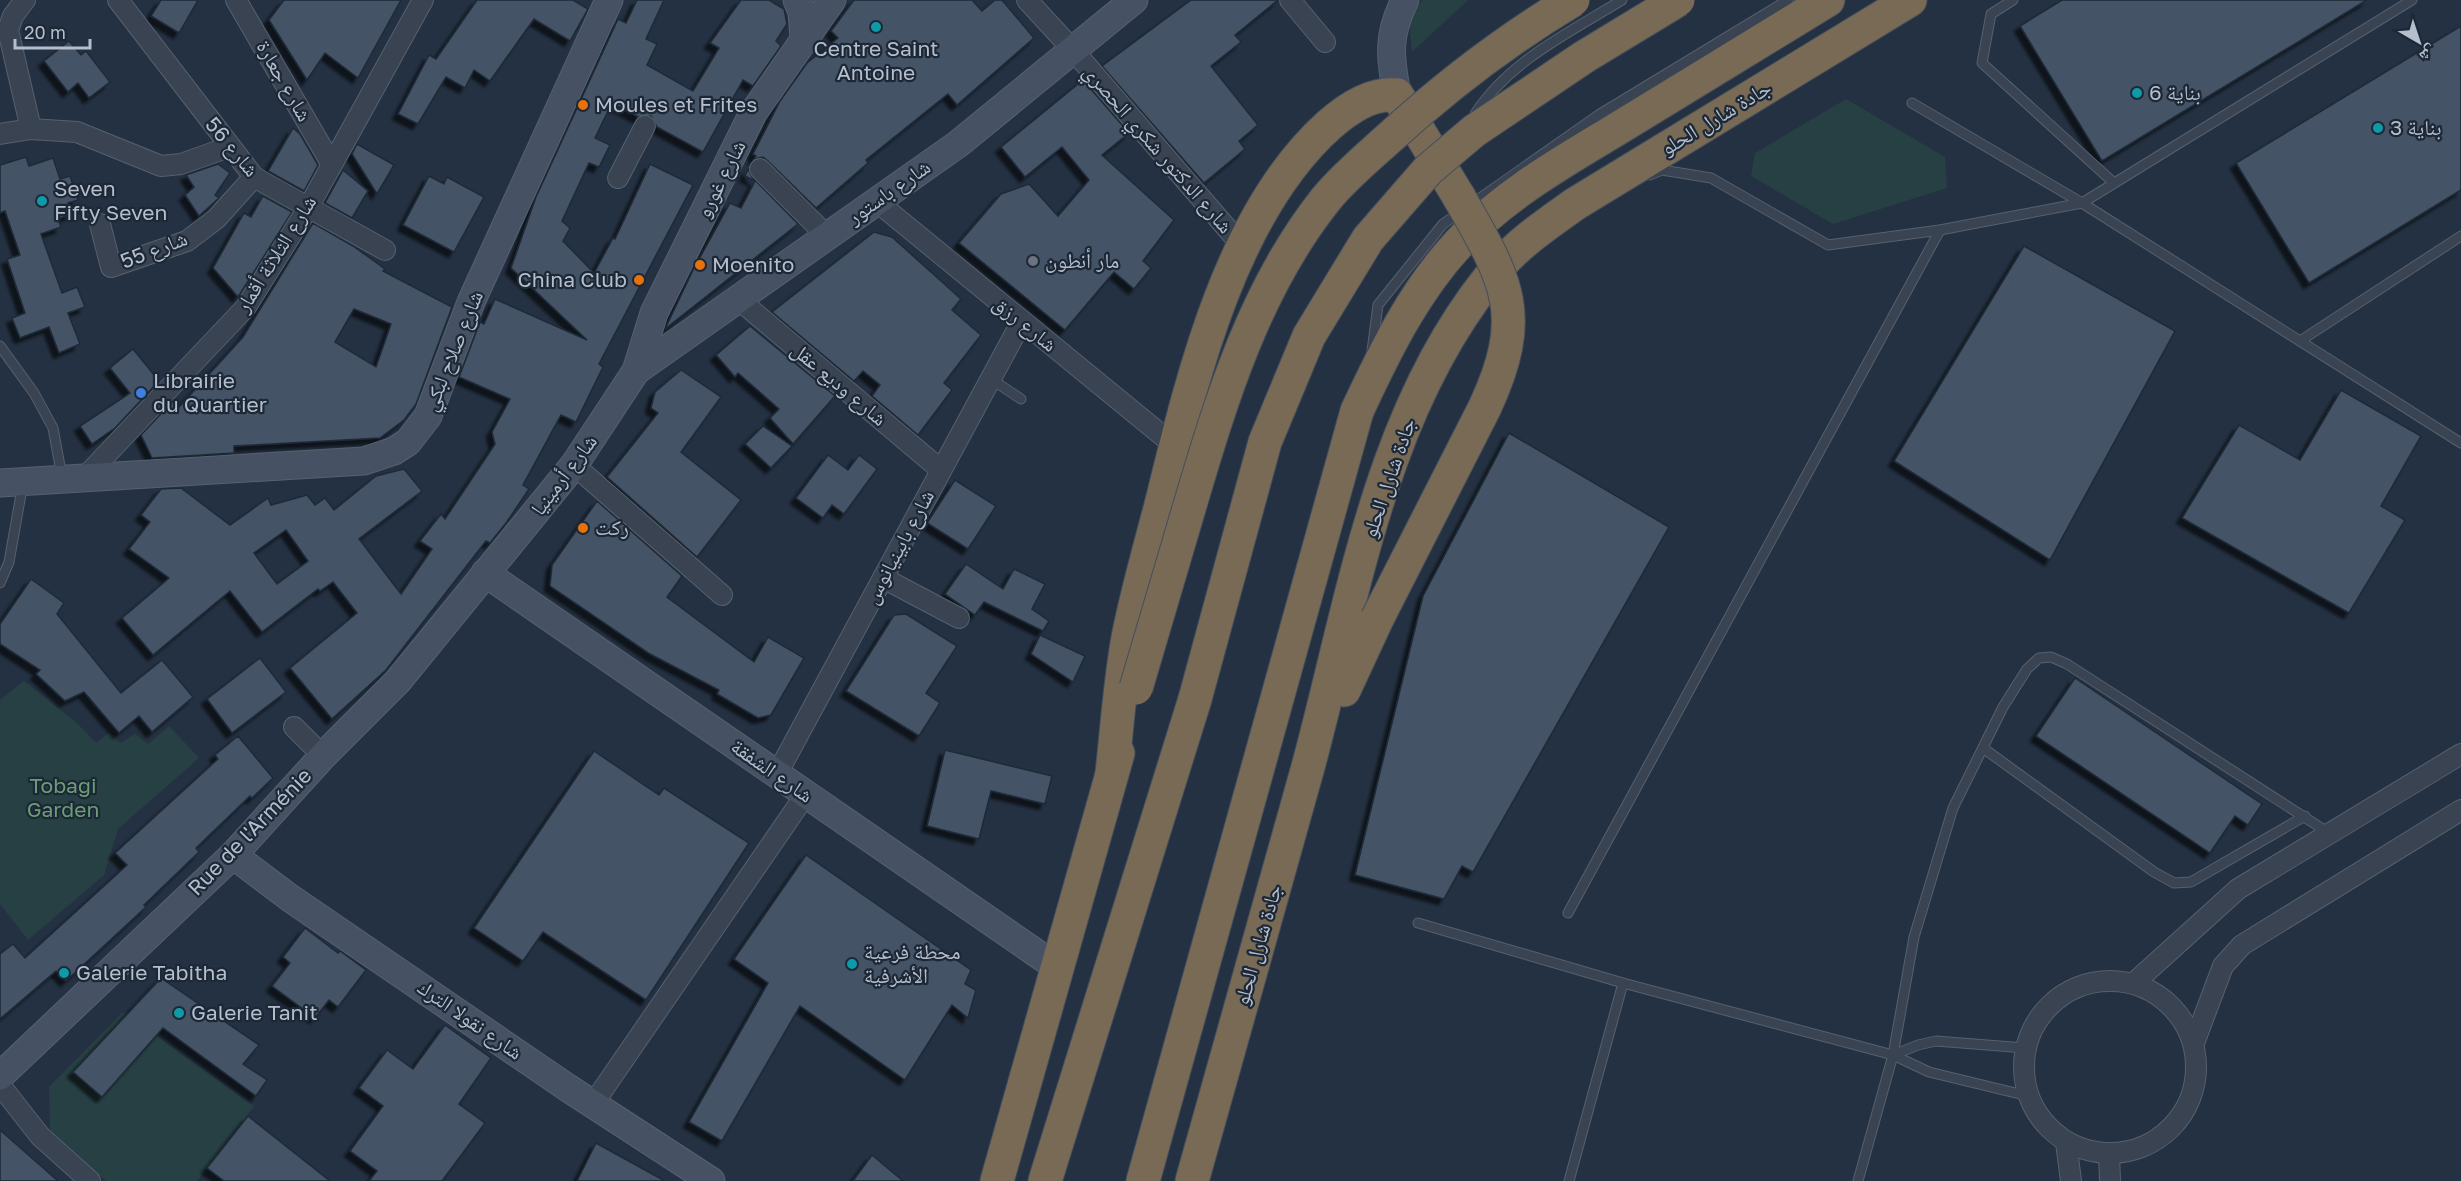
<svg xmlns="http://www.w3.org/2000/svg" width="2461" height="1181" viewBox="0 0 2461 1181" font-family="'Golos Text','Noto Naskh Arabic',sans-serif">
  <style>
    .green { fill: #264043 }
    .building { fill: #455366; stroke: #1f2a38; stroke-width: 1.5; fill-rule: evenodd; filter: url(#shadow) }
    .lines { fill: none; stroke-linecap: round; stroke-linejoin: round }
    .lane-casing { stroke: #56616f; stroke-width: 11 }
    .street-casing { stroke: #56616f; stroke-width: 22 }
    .secondary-casing { stroke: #56616f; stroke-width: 29 }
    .highway-casing { stroke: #434e5c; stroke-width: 35 }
    .lane { stroke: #394351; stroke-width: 9 }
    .street { stroke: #394351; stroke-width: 20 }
    .secondary { stroke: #465264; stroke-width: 27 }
    .highway { stroke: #786a55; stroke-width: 33 }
    .highway-bridge-casing { stroke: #434e5c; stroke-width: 35; stroke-linecap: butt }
    .highway-bridge { stroke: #786a55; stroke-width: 33 }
    .culture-dot { fill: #0f9aa8; stroke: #1d2837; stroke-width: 2 }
    .food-dot { fill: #e8710a; stroke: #1d2837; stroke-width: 2 }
    .worship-dot { fill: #6b7280; stroke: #1d2837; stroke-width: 2 }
    .shop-dot { fill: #3f7fe0; stroke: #1d2837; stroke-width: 2 }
    .labels { text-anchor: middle; stroke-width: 4.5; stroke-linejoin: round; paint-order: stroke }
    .poi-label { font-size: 21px; fill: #b5becc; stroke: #1d2837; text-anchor: start }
    .street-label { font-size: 21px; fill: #b5becc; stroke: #1d2837 }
    .park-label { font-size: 21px; fill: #6b9e76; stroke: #1d2837 }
  </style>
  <defs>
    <filter id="shadow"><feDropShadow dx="-5.5" dy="5.5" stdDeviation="1.5" flood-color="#0009"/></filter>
  </defs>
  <rect width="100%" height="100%" fill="#243142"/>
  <g class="green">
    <path d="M1422 0H1468L1412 52 1409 24Z"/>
    <path d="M1846 99 1945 157 1947 188 1833 224 1751 176 1755 153Z"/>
    <path d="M24 681 77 723 96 743 110 732 120 743 135 734 148 744 169 726 199 758 118 829 104 875 28 940 0 904V700Z"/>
    <path d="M123 1012 254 1106 197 1181H106L50 1130 49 1087Z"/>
  </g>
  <g class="building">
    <path d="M161 0H198L179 33 151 16Z"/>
    <path d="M284 0H401L358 78 325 53 307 80 269 20Z"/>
    <path d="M477 0H573L588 9 570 41 534 19 490 81 474 70 465 88 446 77 418 124 398 114 429 55 436 59Z"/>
    <path d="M637 0H664L646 39 657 44 647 65 693 91 719 48 710 43 741 0H769L784 9 787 24 776 41 781 46 753 86 743 80 703 152 657 127 651 116 638 117 612 103 595 138 610 145 599 167 589 163 562 221 570 228 563 241 594 273 613 238 615 239 650 164 693 185 599 364 603 367 576 422 561 415 523 485 529 489 506 523 490 543 486 541 386 670 332 719 290 668 357 613 333 582 320 591 318 589 262 632 230 591 153 655 122 618 169 578 129 549 150 522 141 515 161 489 181 488 230 525 268 498 271 505 307 495 315 505 325 498 334 510 376 476 404 469 422 491 359 539 401 594 432 549 420 541 441 514 445 519 495 444 492 432 510 399 459 377 480 322 484 324 495 299 587 340 511 268 536 197 618 19 626 23ZM286 530 308 561 277 584 254 553Z"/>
    <path d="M854 0H972L982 11 995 0H1002L1034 38 957 105 948 94 866 160 868 163 816 208 768 161 763 157 754 159 756 156 753 154 780 101 807 63 838 38 831 31Z"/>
    <path d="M1191 0H1278L1235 35 1241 42 1211 66 1258 125 1239 141 1245 149 1204 183 1102 66Z"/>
    <path d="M2062 0H2367L2102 161 2020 26Z"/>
    <path d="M2461 26V190L2309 283 2236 163Z"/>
    <path d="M69 41 81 55 86 51 110 82 89 98 78 83 68 92 44 61Z"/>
    <path d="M1083 80 1129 133 1102 155 1174 220 1143 261 1151 268 1134 289 1114 272 1065 330 959 243 1001 194 1029 184 1058 216 1089 180 1062 147 1025 177 1001 147Z"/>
    <path d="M293 128 300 134 318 165 304 191 268 171Z"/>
    <path d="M357 144 394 165 377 194 352 154Z"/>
    <path d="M26 157 29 166 53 158 60 179 70 176 78 200 68 203 71 214 58 219 61 227 41 234 62 293 77 287 85 307 68 313 80 344 59 353 49 327 20 338 12 318 25 313 7 259 20 255 5 211 0 213V165Z"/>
    <path d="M218 164 230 173 215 195 219 198 199 216 185 195 194 187 186 175Z"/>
    <path d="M748 169 752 177 798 224 665 329 693 270 730 203 741 208 755 181 745 176Z"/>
    <path d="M343 170 368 191 352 218 325 203Z"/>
    <path d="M429 176 444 184 447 177 484 197 454 252 403 225Z"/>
    <path d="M263 196 292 212 238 297 213 268 244 213 251 217Z"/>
    <path d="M313 223 353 246 385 269 383 271 452 307 416 404 404 420 380 438 234 446V453L152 458 141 435 174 400 179 407 243 337ZM354 309 391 324 376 367 335 342Z"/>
    <path d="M874 232 892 237 961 299 952 310 981 335 944 383 952 390 918 435 872 396 880 385 863 371 854 381 772 312Z"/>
    <path d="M2024 246 2175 331 2050 560 1894 461Z"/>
    <path d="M750 326 835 396 793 444 770 418 779 409 738 373 735 377 716 355Z"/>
    <path d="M133 349 159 381 115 428 92 444 80 426 130 393 110 368Z"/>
    <path d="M681 370 721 397 681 452 741 500 697 557 607 477 658 413 651 408 655 392Z"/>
    <path d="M2341 390 2421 436 2381 506 2405 520 2349 613 2182 518 2239 425 2300 460Z"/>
    <path d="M763 426 792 446 771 468 745 444Z"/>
    <path d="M1509 433 1669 527 1473 872 1462 866 1444 899 1355 875 1423 596Z"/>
    <path d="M828 455 848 470 859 455 877 469 844 514 832 505 823 518 796 498Z"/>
    <path d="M955 480 996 506 968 549 927 523Z"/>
    <path d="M597 501 682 576 667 597 754 662 768 637 804 658 771 715 758 718 717 694 719 690 650 654 550 586 552 565Z"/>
    <path d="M966 564 1003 589 1014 569 1045 584 1032 609 1049 621 1043 631 984 602 975 615 945 594Z"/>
    <path d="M31 579 64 603 57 614 121 693 162 660 193 697 152 732 139 716 119 733 84 692 65 701 36 674 40 670 0 644V624Z"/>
    <path d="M906 614 957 646 926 693 940 703 919 736 846 691 894 615Z"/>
    <path d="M1040 635 1085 656 1073 682 1031 654Z"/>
    <path d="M260 658 286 692 232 733 207 699Z"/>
    <path d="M2075 678 2262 804 2248 825 2235 816 2210 853 2036 736Z"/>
    <path d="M238 736 273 778 252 798 250 796 196 848 199 852 144 905 146 907 66 981 56 971 0 1019V954L13 944 25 958 127 865 115 853 218 759 215 755Z"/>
    <path d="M945 750 1052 776 1045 804 991 791 979 839 927 826Z"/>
    <path d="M594 751 659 795 664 788 749 843 646 1000 543 932 523 961 474 928Z"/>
    <path d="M806 855 971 970 965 984 976 990 968 1018 952 1005 905 1080 800 1006 722 1141 689 1122 768 983 734 959Z"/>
    <path d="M305 928 338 953 340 951 366 970 338 1007 329 1000 315 1018 272 986 290 963 283 957Z"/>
    <path d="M161 978 259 1045 243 1064 267 1080 256 1096 163 1028 102 1097 73 1072Z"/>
    <path d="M445 1025 491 1058 459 1104 485 1123 442 1181H369L377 1171 350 1151 383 1106 359 1088 387 1050 413 1069Z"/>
    <path d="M248 1116 330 1181H224L207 1168Z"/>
    <path d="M0 1130 33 1159 58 1181H0Z"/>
    <path d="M596 1143 665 1181H577Z"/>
    <path d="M872 1155 903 1181H853Z"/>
  </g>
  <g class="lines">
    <defs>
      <g id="lane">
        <path d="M2013 0 1991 14 1982 63 2114 183"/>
        <path d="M1912 103 2082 203 2461 443"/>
        <path d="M1475 114C1509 61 1570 32 1622 0"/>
        <path d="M1650 175 1662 170 1711 178 1828 245 1940 230 2082 203 2412 0"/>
        <path d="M2300 341 2461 236"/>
        <path d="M0 346 34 393 53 428 62 477"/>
        <path d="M1372 351 1378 305 1443 224 1600 114 1788 0"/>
        <path d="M991 379 1021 399"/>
        <path d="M0 583 9 562 23 483"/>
        <path d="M1983 748 2154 872 2174 883 2191 882 2305 816"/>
        <path d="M1568 913 1940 230"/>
        <path d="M1418 923 1623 983 1893 1055 1929 1072 2028 1096"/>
        <path d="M1893 1055 1918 1045 1936 1041 2025 1048"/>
        <path d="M1569 1181 1623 983"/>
        <path d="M1858 1181 1893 1055 1914 937 1953 808 2003 707 2027 669 2039 658 2051 657 2067 664 2329 833"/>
      </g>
      <g id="street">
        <path d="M25 0 13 16 8 30 31 129"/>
        <path d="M118 0 254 177 385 250"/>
        <path d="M236 0 331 163"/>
        <path d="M1027 0 1073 50 1244 248"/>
        <path d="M1290 0 1325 42"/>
        <path d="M0 134 31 129 77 132 161 166 181 164 229 147"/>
        <path d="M760 169 826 235"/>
        <path d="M618 178 645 126"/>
        <path d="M876 201 1175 446"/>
        <path d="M100 224 111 267 187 241 216 219 254 177"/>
        <path d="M737 298 941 470"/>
        <path d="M574 465 722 595"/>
        <path d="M86 476 246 307 308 208 423 0"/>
        <path d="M883 578 959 618"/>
        <path d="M294 727 323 756"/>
        <path d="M777 774 1022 321"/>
        <circle cx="2110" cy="1067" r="86"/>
        <path d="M2134 983 2238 889 2461 754"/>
        <path d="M2194 1043 2223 966 2242 945 2461 810"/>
        <path d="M0 1085 40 1136 90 1181"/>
        <path d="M593 1104 806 794"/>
        <path d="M2066 1142 2071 1181"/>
        <path d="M2109 1154 2110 1181"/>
      </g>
      <g id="secondary">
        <path d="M797 0 802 12 804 37"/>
        <path d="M1397 95C1390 57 1387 36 1405 0"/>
        <path d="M636 371 958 144 1134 0"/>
        <path d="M0 483 364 461 394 451 408 442 428 416 471 302 609 0"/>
        <path d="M485 573 1058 968"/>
        <path d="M233 855 290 898 568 1088 711 1181"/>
        <path d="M0 1076 233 855 323 756 398 681 574 465 636 371 654 313 753 113 832 0"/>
      </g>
      <g id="highway">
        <path d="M1344 690 1377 619"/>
        <path d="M1112 773C1117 728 1120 682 1128 638 1137 591 1151 544 1163 497 1193 374 1232 212 1329 125 1347 109 1372 92 1397 95L1459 197"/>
        <path d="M997 1181 1118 753"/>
        <path d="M1045 1181 1195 699"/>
        <path d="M1143 1181 1357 411C1385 351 1414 291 1460 242 1506 193 1566 160 1622 126 1691 84 1759 42 1828 0"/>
        <path d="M1192 1181C1231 1043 1270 905 1308 767 1353 601 1379 415 1490 277 1513 247 1544 226 1575 204L1910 0"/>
      </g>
    </defs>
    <use href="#lane" class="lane-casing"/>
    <use href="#street" class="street-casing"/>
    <use href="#secondary" class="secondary-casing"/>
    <use href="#highway" class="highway-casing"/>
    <use href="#lane" class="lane"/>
    <use href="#street" class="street"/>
    <use href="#secondary" class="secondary"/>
    <use href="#highway" class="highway"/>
    <defs>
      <g id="highway-bridge">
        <path d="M1377 619 1485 407C1528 314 1507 281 1459 197"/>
        <path d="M1136 688C1154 627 1172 566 1190 505 1222 397 1255 288 1326 199 1344 177 1367 158 1388 139 1446 86 1506 40 1573 0"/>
        <path d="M1195 699 1265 442 1309 336 1368 239 1428 170 1474 131 1584 57 1678 0"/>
      </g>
    </defs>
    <use href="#highway-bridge" class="highway-bridge-casing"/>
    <use href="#highway-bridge" class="highway-bridge"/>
  </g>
  <g class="culture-dot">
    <circle cx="876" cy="27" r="6"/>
    <circle cx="2137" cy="93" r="6"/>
    <circle cx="2378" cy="128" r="6"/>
    <circle cx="42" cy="201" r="6"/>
    <circle cx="852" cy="964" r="6"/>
    <circle cx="64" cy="973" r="6"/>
    <circle cx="179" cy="1013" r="6"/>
  </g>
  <g class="food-dot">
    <circle cx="583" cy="105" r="6"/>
    <circle cx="700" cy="265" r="6"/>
    <circle cx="639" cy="280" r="6"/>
    <circle cx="583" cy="528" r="6"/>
  </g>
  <circle class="worship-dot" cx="1033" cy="261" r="6"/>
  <circle class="shop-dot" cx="141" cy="393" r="6"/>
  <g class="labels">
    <g class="poi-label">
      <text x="876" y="56" text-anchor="middle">Centre Saint<tspan x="876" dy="24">Antoine</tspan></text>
      <text x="2149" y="100">بناية 6</text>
      <text x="595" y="112">Moules et Frites</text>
      <text x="2390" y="135">بناية 3</text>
      <text x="54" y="196">Seven<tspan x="54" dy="24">Fifty Seven</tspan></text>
      <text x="1045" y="268">مار أنطون</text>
      <text x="712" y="272">Moenito</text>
      <text x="627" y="287" text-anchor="end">China Club</text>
      <text x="153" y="388">Librairie<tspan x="153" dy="24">du Quartier</tspan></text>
      <text x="595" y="535">ركت</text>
      <text x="864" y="959">محطة فرعية<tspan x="864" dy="24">الأشرفية</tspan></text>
      <text x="76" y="980">Galerie Tabitha</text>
      <text x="191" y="1020">Galerie Tanit</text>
    </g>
    <g class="street-label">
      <text transform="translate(284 81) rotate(60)" y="7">شارع جعارة</text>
      <text transform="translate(1716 118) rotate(-31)" y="7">جادة شارل الحلو</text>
      <text transform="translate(232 147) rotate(50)" y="7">شارع 56</text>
      <text transform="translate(1158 149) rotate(49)" y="7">شارع الدكتور شكري الحصري</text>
      <text transform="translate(721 179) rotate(-63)" y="7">شارع غورو</text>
      <text transform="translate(889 192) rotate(-35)" y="7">شارع باستور</text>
      <text transform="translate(154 250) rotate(-21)" y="7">شارع 55</text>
      <text transform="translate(276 254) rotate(-58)" y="7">شارع الثلاثة أقمار</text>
      <text transform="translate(1025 324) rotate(39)" y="7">شارع رزق</text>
      <text transform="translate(453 351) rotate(-68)" y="7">شارع صلاح لبكي</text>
      <text transform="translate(839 384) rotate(40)" y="7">شارع وديع عقل</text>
      <text transform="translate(564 475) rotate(-53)" y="7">شارع أرمينيا</text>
      <text transform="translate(1389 478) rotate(-71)" y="7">جادة شارل الحلو</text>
      <text transform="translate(899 547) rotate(-62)" y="7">شارع بابينيانوس</text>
      <text transform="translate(772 771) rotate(35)" y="7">شارع الشفقة</text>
      <text transform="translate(250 832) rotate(-46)" y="7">Rue de l'Arménie</text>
      <text transform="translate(1258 945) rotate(-74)" y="7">جادة شارل الحلو</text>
      <text transform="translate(470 1020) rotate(35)" y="7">شارع نقولا الترك</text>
    </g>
    <g class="park-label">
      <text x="63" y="793">Tobagi<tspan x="63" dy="24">Garden</tspan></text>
    </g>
  </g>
  <g transform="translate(2419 42) rotate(141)" stroke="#1d2837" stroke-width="4.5" paint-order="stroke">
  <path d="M0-4.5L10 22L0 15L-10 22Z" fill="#b5becc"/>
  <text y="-9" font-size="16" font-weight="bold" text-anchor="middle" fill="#b5becc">ش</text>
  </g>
  <path d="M15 39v9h75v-9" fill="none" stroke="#b5becc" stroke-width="3"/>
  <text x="24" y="39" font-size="18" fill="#b5becc" stroke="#1d2837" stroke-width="4.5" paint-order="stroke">20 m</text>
</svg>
